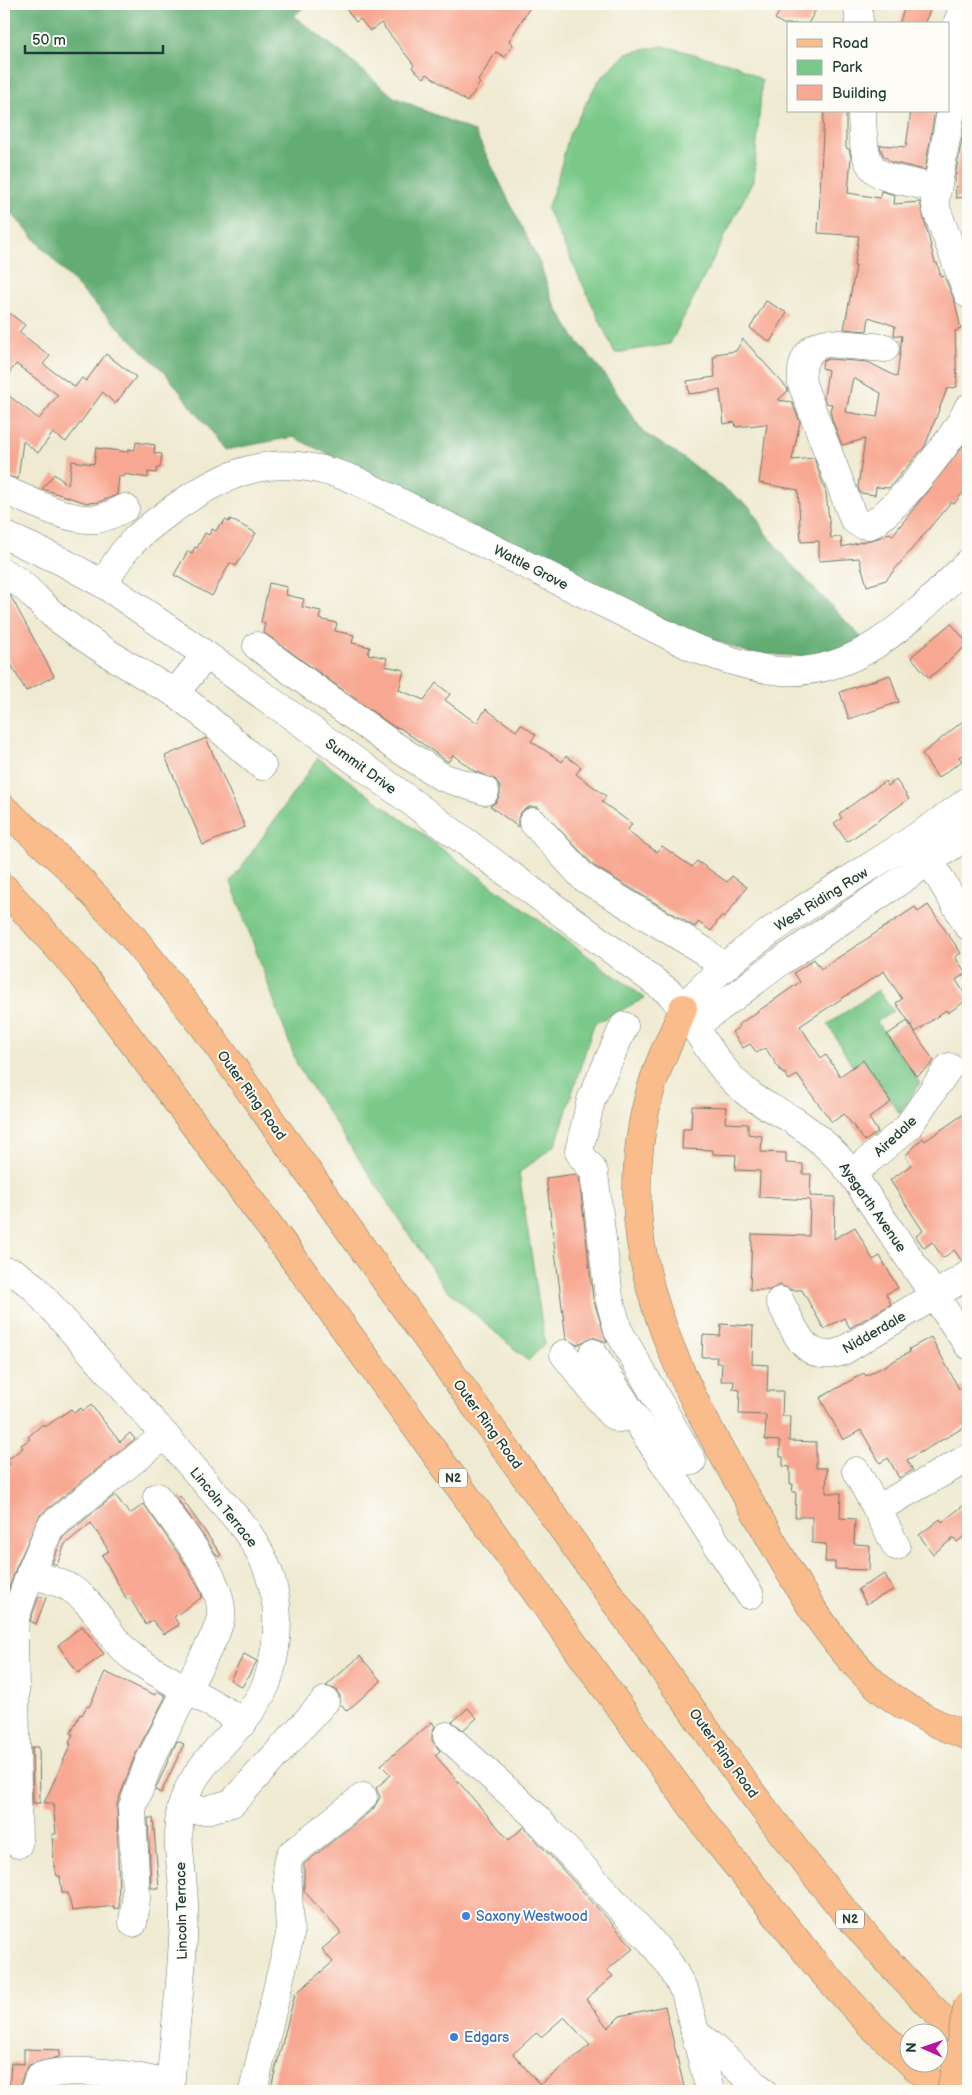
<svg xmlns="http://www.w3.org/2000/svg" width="972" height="2095" viewBox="0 0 972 2095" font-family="'Balsamiq Sans',sans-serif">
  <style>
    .green { fill: #7ac989; stroke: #4c835e }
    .forest { fill: #63ad75; stroke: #417554 }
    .building { fill: #f8a892; fill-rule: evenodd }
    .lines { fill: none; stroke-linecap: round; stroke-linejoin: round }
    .minor-casing { stroke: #687a6b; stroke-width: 29 }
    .major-casing { stroke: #687a6b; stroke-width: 29 }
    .highway-casing { stroke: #687a6b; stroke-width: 29 }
    .minor { stroke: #fff; stroke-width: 28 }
    .major { stroke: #fabc8b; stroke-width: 28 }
    .highway { stroke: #fabc8b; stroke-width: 28 }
    .major-bridge-casing { stroke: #687a6b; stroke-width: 29; stroke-linecap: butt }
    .major-bridge { stroke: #fabc8b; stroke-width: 28 }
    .shop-dot { fill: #3f7fe0; stroke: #fdfcf7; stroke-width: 2 }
    .labels { text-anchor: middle; stroke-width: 4; stroke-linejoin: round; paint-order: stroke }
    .shield { fill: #fdfcf7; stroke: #62766e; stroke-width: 1 }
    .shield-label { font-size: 12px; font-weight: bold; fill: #1f3d34 }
    .street-label { font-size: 14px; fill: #1f3d34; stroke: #fdfcf7 }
    .shop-label { font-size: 14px; fill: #366cbe; stroke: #fdfcf7; text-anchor: start }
  </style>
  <rect width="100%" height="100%" fill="#fdfcf7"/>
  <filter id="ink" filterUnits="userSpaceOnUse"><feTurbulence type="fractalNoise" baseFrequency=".02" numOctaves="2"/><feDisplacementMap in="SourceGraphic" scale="10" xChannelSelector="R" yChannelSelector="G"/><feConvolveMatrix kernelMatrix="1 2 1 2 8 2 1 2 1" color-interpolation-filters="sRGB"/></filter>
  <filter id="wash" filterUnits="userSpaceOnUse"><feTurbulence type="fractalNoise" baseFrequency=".0096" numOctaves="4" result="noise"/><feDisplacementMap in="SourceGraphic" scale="20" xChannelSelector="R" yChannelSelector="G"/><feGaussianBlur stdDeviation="1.12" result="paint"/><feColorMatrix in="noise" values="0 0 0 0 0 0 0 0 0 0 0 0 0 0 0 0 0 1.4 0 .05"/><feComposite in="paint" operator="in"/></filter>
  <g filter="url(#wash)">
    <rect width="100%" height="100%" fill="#efead1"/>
    <g class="green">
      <path d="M663 46 736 65 762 80 754 179 670 344 615 353 547 209 557 181 569 135 598 81 626 53Z"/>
      <path d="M318 758 645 998 594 1024 556 1144 519 1173 545 1344 528 1361 443 1286 298 1067 231 882Z"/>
      <path d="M878 990 893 1011 877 1022 920 1083 900 1114 863 1060 852 1066 828 1024Z"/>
    </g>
    <path class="forest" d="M4 4H307L294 16 348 58 394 97 475 132 541 266 552 300 574 337 602 371 644 433 675 452 751 508 766 534 790 563 862 638 825 658 749 653 673 625 293 437 225 450 167 375 78 287 4 205Z"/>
    <g id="blocks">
      <g class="building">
        <path d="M342 4H532L509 41 513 44 505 57 496 52 478 81 480 83 467 102 427 74 424 78 412 68 414 65 381 23 370 31 360 19 356 22Z"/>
        <path d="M784 4H819L808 24H783L775 19Z"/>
        <path d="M906 4H933L924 24H899Z"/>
        <path d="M824 111H846V148L849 149 851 157 848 193 880 198 881 191 895 195 894 204 920 202 935 263H937L941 277 944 276 955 302 961 329 955 331 957 387 947 389 925 446 889 488 876 487 875 495 860 493 858 487 865 439 842 445 832 420 830 410 832 404 826 403 824 397 828 370 822 368 823 361 828 359 868 362 897 377 902 336 894 335 895 326 869 317 867 331 844 329 856 266H854L859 236 818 233ZM853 378 881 393 877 417 846 412Z"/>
        <path d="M911 111H935L925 170 891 162 883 155 880 147V145L906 147Z"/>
        <path d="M967 111 968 197 956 198 955 177Z"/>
        <path d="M766 301 787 313 770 342 750 328Z"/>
        <path d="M4 309 25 325 19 332 50 356 43 364 75 387 82 378 86 381 106 354 136 377 115 404 103 392 66 442 53 433 38 453 23 441 18 479 4 475V392L39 419 58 395 16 364 4 380Z"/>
        <path d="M743 339 787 388 788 391 778 400 792 402 800 422 792 460 814 458 826 493 831 538 841 537 842 547 878 538 889 533 893 535 968 439V486L954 504 951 502 886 580 867 586 859 558 819 561V541L801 542 798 490 759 483 767 424 736 427 735 422 724 424 720 390 689 394 687 381 715 377 713 357H716L715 354 736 351Z"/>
        <path d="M136 442 155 445 154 453 162 454 160 468H157L156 473 148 472V478L124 474V477L119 476 117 495 99 502 87 503 42 489 54 474 68 485 72 461 94 464 96 448 128 452V449L135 450Z"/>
        <path d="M230 519 256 533 236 566 230 563 212 596 174 575 188 551 192 553 195 547 197 548 205 533 209 535 212 529 216 531 220 524 222 525 225 520 229 522Z"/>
        <path d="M269 583 287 587 286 595 304 599 302 607 321 611 319 619 337 623 335 631 354 635 352 643 370 647 368 654 387 658 385 666 404 670 399 690 424 700 436 683 450 694 445 700 476 723 486 709 516 731 521 724 536 735 531 741 562 762 566 756 581 767 576 774 606 796 602 802 632 824 627 831 642 842 657 852 662 846 692 867 697 861 727 882 732 876 747 887 724 918 721 916 711 931 698 922 695 927 594 866 538 807H529L522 811 518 818V827L490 806 496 802 500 795V787L496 780 474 771 453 755 448 762 400 728 394 727 263 632 265 623 261 622Z"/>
        <path d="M4 591 10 595 54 676 26 691 4 652Z"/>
        <path d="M951 623 968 644 929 678 911 657Z"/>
        <path d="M890 675 899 702 849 719 840 692Z"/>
        <path d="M968 717V751L959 757 962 761 938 778 922 754Z"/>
        <path d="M206 738 245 827 203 845 165 756Z"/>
        <path d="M896 780 909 799 847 842 834 823 842 818 839 814 885 781 888 786Z"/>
        <path d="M928 905 961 953 955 957 966 973 956 980 968 999 948 1013 946 1010 916 1032 896 1003 902 999 884 971 800 1026 821 1058 826 1055 840 1076 863 1060 891 1102 869 1118 878 1132 865 1141 844 1114 832 1122 797 1075 789 1080 785 1073 783 1074 766 1049 764 1048 757 1053 750 1044 743 1048 732 1032 739 1027 738 1025 800 982 794 973 814 959 821 969 915 907 918 912Z"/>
        <path d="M907 1021 934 1061 930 1066 916 1076 887 1035Z"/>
        <path d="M692 1106 726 1107 725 1123 748 1124V1134L762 1136 761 1152 786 1153V1163L803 1164V1174H811L810 1196 835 1197 834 1239 855 1227 873 1260 880 1256 898 1288 886 1294 891 1304 850 1328 844 1318 824 1329 802 1290H791L780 1285 770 1290H750L752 1234 809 1236 810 1200 759 1197 760 1171 735 1170 736 1155 713 1154V1150L682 1149 683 1129H691Z"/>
        <path d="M968 1111V1259L962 1261 954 1250 943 1258 932 1242 924 1248 916 1236 923 1231 890 1180 911 1165 905 1156 923 1138 925 1141Z"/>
        <path d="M576 1174 579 1177 593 1299 607 1342 592 1337 577 1345 566 1339 546 1178Z"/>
        <path d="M721 1324 753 1326 752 1364 768 1365 767 1391H783L782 1416H790L789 1441 816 1442V1468H827L826 1493H841L840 1518 855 1519 854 1544 870 1545 869 1570 835 1569V1562H825L826 1544 812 1543V1517H795L796 1492H792L793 1484H790V1467L783 1466V1457H780V1441L765 1440 766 1415 739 1414 740 1390 733 1389 734 1381H721L722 1363H716L717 1357H702L703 1335 720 1336Z"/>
        <path d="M931 1337 959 1389 968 1384V1425L907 1460 913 1470 899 1478 888 1458 880 1463 861 1430 843 1440 820 1398 864 1373 866 1376 910 1352 909 1349Z"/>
        <path d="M91 1405 120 1442 130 1433 135 1439 40 1515 16 1568 4 1603V1469L10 1464 7 1460 23 1448 21 1445 30 1439 28 1437 43 1424 45 1427 71 1409 74 1413 81 1408 83 1411Z"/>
        <path d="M115 1495 130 1514 144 1504 184 1562 201 1592 202 1597 174 1617 179 1625 164 1634 152 1620 146 1625 130 1598 127 1600 102 1555 109 1551 91 1523 65 1544 57 1565 52 1563 63 1537Z"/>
        <path d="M180 1496 209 1537 221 1555 218 1557 177 1499Z"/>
        <path d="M968 1502V1534L957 1542 954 1538 933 1554 919 1535 940 1519 942 1522Z"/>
        <path d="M885 1574 893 1590 866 1604 858 1589Z"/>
        <path d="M39 1596 46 1598 36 1624 30 1621Z"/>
        <path d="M82 1626 104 1654 78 1673 58 1645Z"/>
        <path d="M244 1654 257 1661 242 1687 230 1680Z"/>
        <path d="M360 1656 381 1681 347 1711 340 1703V1696L336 1690 326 1686Z"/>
        <path d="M105 1672 155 1695 157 1691 166 1696 135 1755 117 1804 119 1908 114 1909V1906L72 1911 68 1893H62L60 1876H57L54 1865 52 1834H56L53 1803H44L71 1744 69 1743 73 1734 71 1733 80 1714 82 1715 87 1706 89 1707Z"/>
        <path d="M468 1708 477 1718 463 1730 452 1722Z"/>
        <path d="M432 1722 435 1726 432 1733V1740L440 1751 435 1755 509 1840 524 1827 634 1948 607 1970 613 1976 586 1999 608 2028 620 2016 665 2006 685 2091H270L295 1994 333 1962 322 1949 341 1933 304 1891V1864L373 1809 380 1797 376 1788 391 1775 381 1765ZM564 2017 590 2045 540 2085 513 2054 536 2033 541 2037Z"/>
        <path d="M177 1741 184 1744 161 1793 155 1790Z"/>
        <path d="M32 1747H39L40 1803H33Z"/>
        <path d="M148 1818H153L159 1888H151Z"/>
        <path d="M24 2049 60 2050 59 2057 29 2065 24 2072 19 2090H9L11 2063 24 2064Z"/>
      </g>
    </g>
  </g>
  <g filter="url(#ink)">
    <use href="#blocks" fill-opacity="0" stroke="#687a6b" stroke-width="1"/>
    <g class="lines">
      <defs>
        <g id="minor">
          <path d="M858 4 859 24"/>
          <path d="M965 4 953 34 954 94 935 201 937 211 968 294"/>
          <path d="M862 111C863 182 873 174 936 188"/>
          <path d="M885 348 827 343C806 346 800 365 802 384L854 520 860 524 870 525C896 511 956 436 968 408"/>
          <path d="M4 490C29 500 69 522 96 519 106 518 116 512 125 508"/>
          <path d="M4 535 61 561 105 585 206 655 371 772 670 993C696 1023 712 1063 744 1090 758 1103 776 1110 793 1120 816 1135 835 1152 852 1174L968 1345"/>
          <path d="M4 573C25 583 39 603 57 618 95 646 134 670 175 693L206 655"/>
          <path d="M105 585C119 550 139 534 169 512 233 466 279 451 355 480L692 647C718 657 744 666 772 670 855 682 916 615 968 563"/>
          <path d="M257 646 390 743 442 777 485 791"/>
          <path d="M175 693 201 713 262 766"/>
          <path d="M533 822 584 878 704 951 724 968"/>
          <path d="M921 846 968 926"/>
          <path d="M683 1008C762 919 875 872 968 801"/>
          <path d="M624 1026 591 1100 579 1151C582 1160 591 1164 594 1173L609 1297 618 1330 692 1461"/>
          <path d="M694 1027 780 962 968 835"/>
          <path d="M852 1174 907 1128 949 1067"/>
          <path d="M4 1271 15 1273 34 1287C90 1352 149 1415 205 1482 225 1506 250 1530 263 1559 281 1596 280 1638 269 1676 252 1731 194 1754 181 1810 174 1842 184 1874 184 1907 184 1969 174 2030 170 2091"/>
          <path d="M780 1301C795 1329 804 1366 843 1351L968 1275"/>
          <path d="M593 1353 750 1595"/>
          <path d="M564 1354 611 1414 618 1418 634 1416"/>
          <path d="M165 1435 50 1527 30 1574C43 1578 59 1581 70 1588 98 1604 108 1640 134 1658 169 1683 209 1698 243 1723"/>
          <path d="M856 1471 877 1509"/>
          <path d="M896 1546 877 1509 968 1458"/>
          <path d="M447 1736 534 1815 650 1940 670 1965 685 1992 710 2091"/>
          <path d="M181 1810H206L232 1803 325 1701"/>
          <path d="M18 1844 14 1638 15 1618 30 1574"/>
          <path d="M133 1923 136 1898 132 1809 149 1762 215 1635C217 1629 220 1622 221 1616 224 1580 177 1526 157 1497"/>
          <path d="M695 2032 763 2091"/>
          <path d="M34 2091 39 2077C68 2065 141 2075 170 2086"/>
          <path d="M253 2091 290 1935 287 1864 291 1854 363 1797"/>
        </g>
        <path id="major" d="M683 1008C676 1029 665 1048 658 1068 642 1110 636 1158 637 1203 641 1318 705 1423 760 1520 793 1578 825 1639 875 1684 903 1709 934 1724 968 1736"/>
        <g id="highway">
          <path d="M4 809 66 865 132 936 205 1028 745 1784C814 1876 884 1965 968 2043"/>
          <path d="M4 888 81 973 285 1247 717 1841 819 1968 869 2023 910 2062"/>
          <path d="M910 2062 941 2091"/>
        </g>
      </defs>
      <use href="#minor" class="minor-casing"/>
      <use href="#major" class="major-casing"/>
      <use href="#highway" class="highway-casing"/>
      <use href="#minor" class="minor"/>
      <use href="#major" class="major"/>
      <use href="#highway" class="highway"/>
      <defs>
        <path id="major-bridge" d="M951 2091 968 2004"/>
      </defs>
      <use href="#major-bridge" class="major-bridge-casing"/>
      <use href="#major-bridge" class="major-bridge"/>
    </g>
  </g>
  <g class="shop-dot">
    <circle cx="466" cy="1916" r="5"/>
    <circle cx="454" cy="2037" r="5"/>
  </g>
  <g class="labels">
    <g class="shield">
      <rect x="439" y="1468.5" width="28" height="19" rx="4"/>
      <rect x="836" y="1909.5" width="28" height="19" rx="4"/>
    </g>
    <g class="shield-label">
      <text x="453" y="1482">N2</text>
      <text x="850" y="1923">N2</text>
    </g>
    <g class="street-label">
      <text transform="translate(531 567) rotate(27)" y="5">Wattle Grove</text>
      <text transform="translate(361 766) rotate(36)" y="5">Summit Drive</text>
      <text transform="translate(821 899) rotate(-32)" y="5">West Riding Row</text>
      <text transform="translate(252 1095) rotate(54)" y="5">Outer Ring Road</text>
      <text transform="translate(895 1136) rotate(-43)" y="5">Airedale</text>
      <text transform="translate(873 1207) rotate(55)" y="5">Aysgarth Avenue</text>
      <text transform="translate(874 1332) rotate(-30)" y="5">Nidderdale</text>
      <text transform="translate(488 1424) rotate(54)" y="5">Outer Ring Road</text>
      <text transform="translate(224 1507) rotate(51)" y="5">Lincoln Terrace</text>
      <text transform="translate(724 1753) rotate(54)" y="5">Outer Ring Road</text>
      <text transform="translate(181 1911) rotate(-91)" y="5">Lincoln Terrace</text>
    </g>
    <g class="shop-label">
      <text x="476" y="1921">Saxony Westwood</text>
      <text x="464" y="2042">Edgars</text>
    </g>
  </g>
  <rect width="972" height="2095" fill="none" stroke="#fdfcf7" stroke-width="20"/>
  <rect x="787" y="22" width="162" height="90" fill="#fdfcf7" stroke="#a4b0a9"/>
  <rect x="797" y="39" width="25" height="8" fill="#fabc8b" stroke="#a4b0a9"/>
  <text x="832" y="48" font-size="15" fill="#1f3d34">Road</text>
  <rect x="797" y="60" width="25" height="15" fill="#7ac989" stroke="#a4b0a9"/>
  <text x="832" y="72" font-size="15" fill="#1f3d34">Park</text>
  <rect x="797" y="85" width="25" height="15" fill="#f8a892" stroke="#a4b0a9"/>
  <text x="832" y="98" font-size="15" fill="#1f3d34">Building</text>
  <g transform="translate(924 2048) rotate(272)"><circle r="24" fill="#fdfcf7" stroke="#a4b0a9"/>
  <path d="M0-4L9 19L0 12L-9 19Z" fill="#b5179e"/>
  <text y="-8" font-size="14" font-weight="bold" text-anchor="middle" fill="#1f3d34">N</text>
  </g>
  <path d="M25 45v8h138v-8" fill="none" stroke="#1f3d34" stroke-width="2.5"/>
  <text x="32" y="45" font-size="15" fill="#1f3d34" stroke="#fdfcf7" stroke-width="4" paint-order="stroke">50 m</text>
</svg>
